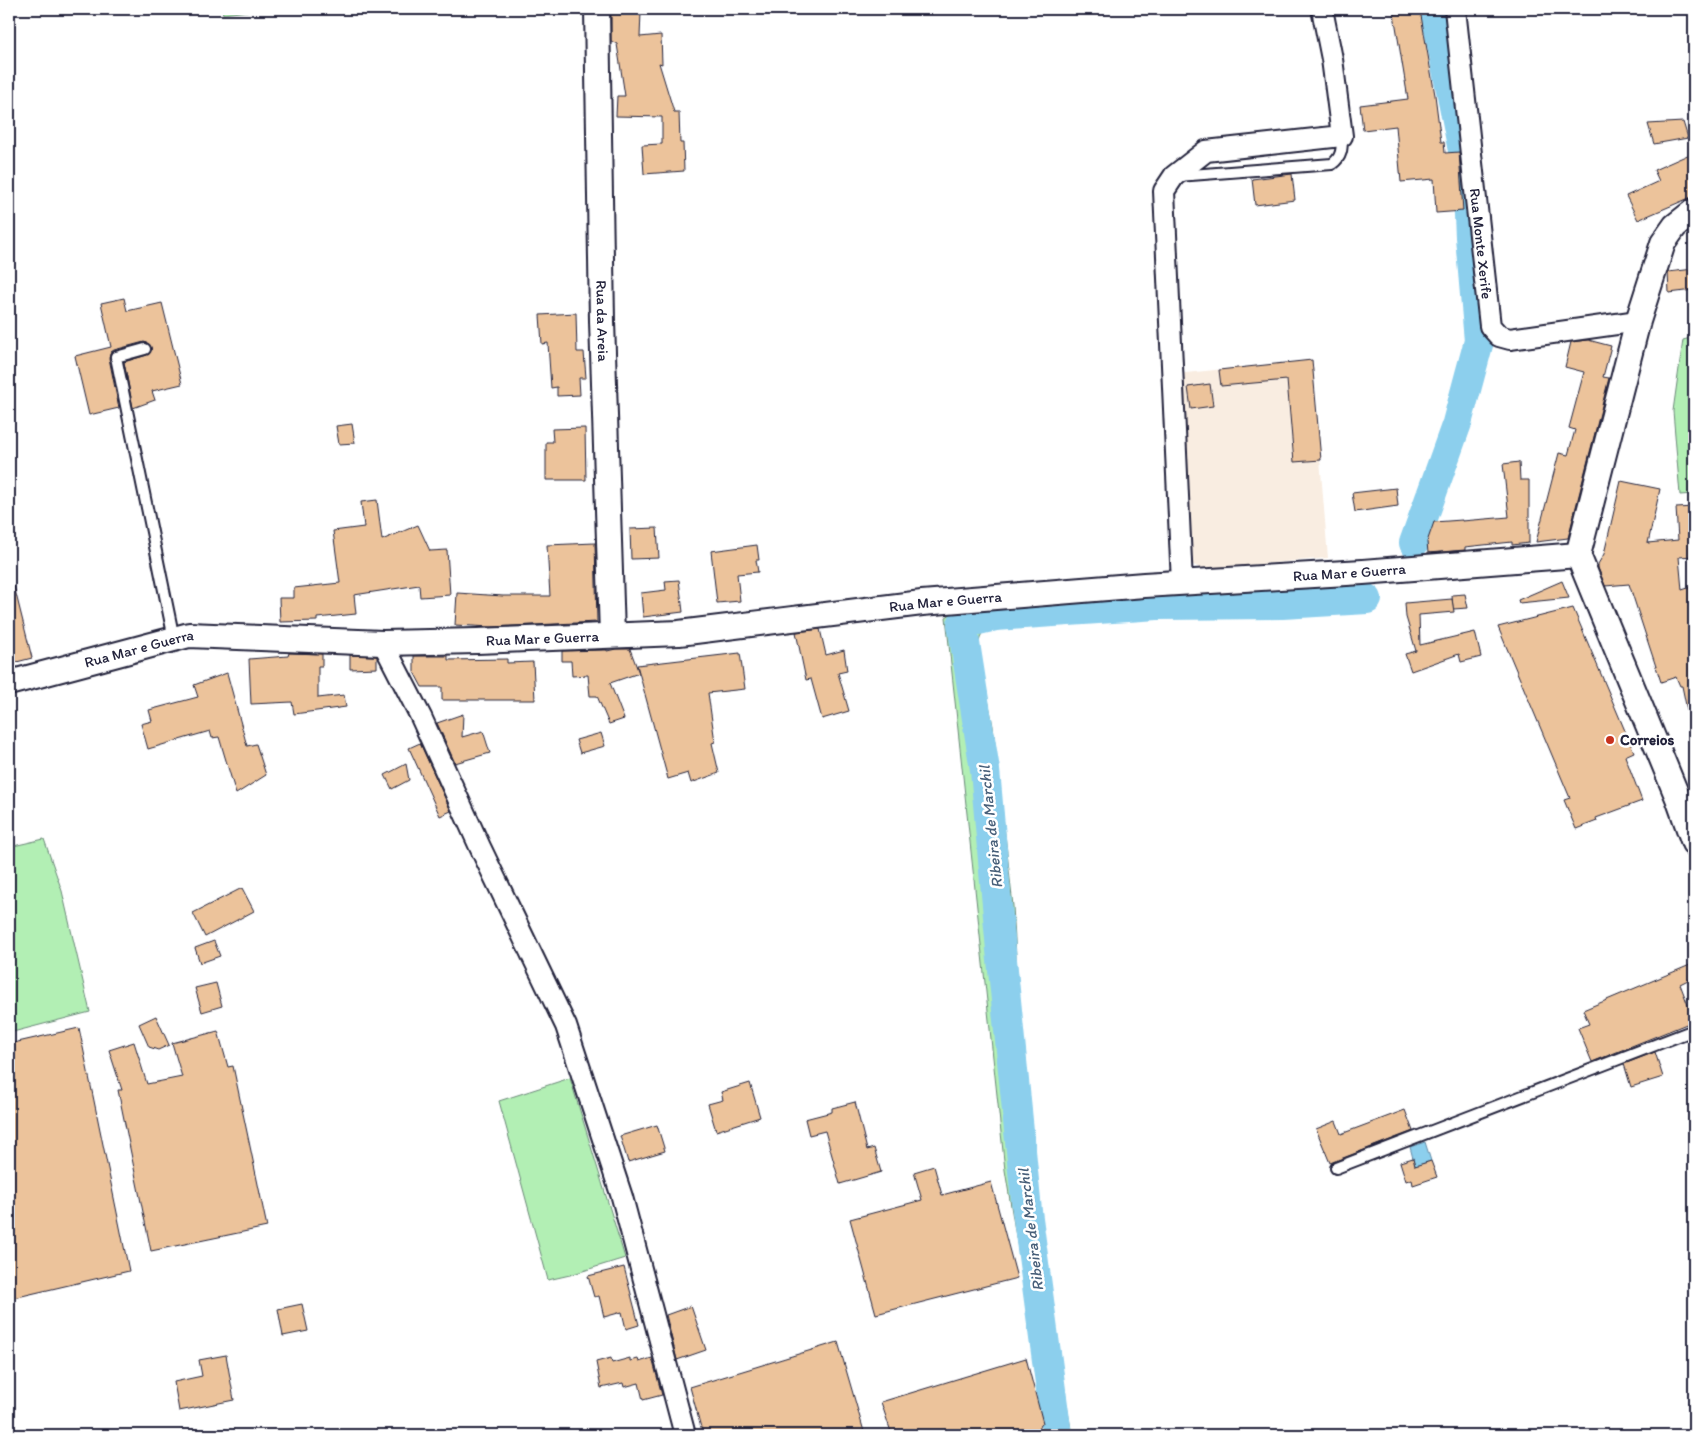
<svg xmlns="http://www.w3.org/2000/svg" width="1703" height="1444" viewBox="0 0 1703 1444" font-family="Itim,sans-serif">
  <style>
    .built { fill: #f9ede1 }
    .green { fill: #b2efb4; stroke: #6a8878 }
    .water { fill: #8ccfed; stroke: #628aa6 }
    .lines { fill: none; stroke-linecap: round; stroke-linejoin: round }
    .river { stroke: #8ccfed; stroke-width: 30 }
    .building { fill: #ecc39b; stroke: #22223b }
    .service-casing { stroke: #22223b; stroke-width: 14 }
    .minor-casing { stroke: #22223b; stroke-width: 24 }
    .tertiary-casing { stroke: #22223b; stroke-width: 28 }
    .service { stroke: #fff; stroke-width: 10 }
    .minor { stroke: #fff; stroke-width: 20 }
    .tertiary { stroke: #fff; stroke-width: 24 }
    .poi-dot { fill: #c8321e; stroke: #fff; stroke-width: 2 }
    .labels { text-anchor: middle; stroke-width: 5; stroke-linejoin: round; paint-order: stroke }
    .street-label { font-size: 15px; fill: #22223b; stroke: #fff }
    .poi-label { font-size: 15px; font-weight: bold; fill: #22223b; stroke: #fff; text-anchor: start }
    .water-label { font-size: 16px; font-style: italic; fill: #475f79; stroke: #fff }
  </style>
  <rect width="100%" height="100%" fill="#fff"/>
  <filter id="ink" filterUnits="userSpaceOnUse"><feTurbulence type="fractalNoise" baseFrequency=".02" numOctaves="2"/><feDisplacementMap in="SourceGraphic" scale="10" xChannelSelector="R" yChannelSelector="G"/><feConvolveMatrix kernelMatrix="1 2 1 2 8 2 1 2 1" color-interpolation-filters="sRGB"/></filter>
  <g filter="url(#ink)">
    <path class="built" d="M1312 360 1328 558 1203 569 1191 564 1187 555 1176 374Z"/>
    <g class="green">
      <path d="M222 9H265L223 14Z"/>
      <path d="M1694 337V494L1680 495 1673 411 1683 340Z"/>
      <path d="M978 607 983 629 978 645 993 726 1013 906 1023 1072 1048 1293 1071 1429 1073 1435H1046L1037 1352 1024 1285 1005 1170 946 617 958 610Z"/>
      <path d="M44 839 62 891 90 1012 9 1033V847Z"/>
      <path d="M570 1078 625 1258 570 1275 548 1280 499 1101Z"/>
    </g>
    <path class="water" d="M1425 1142 1431 1161 1415 1166 1410 1147Z"/>
    <g class="lines">
      <g class="river">
        <path d="M1414 543 1457 423 1479 341 1470 237 1467 171 1435 9"/>
        <path d="M1057 1435 1027 1211 1001 950 985 770 962 624 996 616 1157 605 1282 604 1367 599"/>
      </g>
    </g>
    <g class="building">
      <path d="M1420 10 1435 95 1441 142H1444L1445 153 1459 152 1463 211 1436 213 1434 179 1401 182 1396 126 1363 130 1360 105 1408 99 1394 14Z"/>
      <path d="M611 11 641 12 640 37 661 35 662 64 659 63 674 112H679L680 143H683L684 171 644 174 642 145 662 144V117L616 116 617 96H625L617 44 611 41Z"/>
      <path d="M1683 122 1688 138 1654 144 1648 124Z"/>
      <path d="M1690 154 1694 165V196L1638 220 1626 196 1659 181 1654 170Z"/>
      <path d="M1292 174 1295 200 1255 205 1252 179Z"/>
      <path d="M1694 269V290L1669 293 1668 272Z"/>
      <path d="M124 298 127 311 162 303 182 384 152 391 155 400 133 408 124 362 147 355 151 351V347L147 343 144 342 114 350 111 352 109 358 119 408 89 415 75 356 111 347 101 303Z"/>
      <path d="M576 313 577 352H584L586 378H579L580 395 557 396V387L551 388 548 343 542 344 540 315Z"/>
      <path d="M1588 340 1611 346 1603 377 1609 378 1568 538 1536 542 1559 453 1568 455 1575 430 1569 428 1584 372 1565 367 1571 342Z"/>
      <path d="M1312 360 1321 460 1294 462 1287 380 1221 386 1219 370Z"/>
      <path d="M1210 384 1213 406 1191 409 1188 387Z"/>
      <path d="M352 424 355 443 339 444 336 426Z"/>
      <path d="M585 428 586 480H546V442H553L552 429Z"/>
      <path d="M1519 462 1520 480H1529V543L1512 545V542L1465 547V550L1428 553 1427 542 1434 522 1462 520V521L1509 517 1503 464Z"/>
      <path d="M1621 481 1660 489 1648 543 1678 540 1676 508 1694 507V556L1679 557 1682 590 1691 587 1694 597V714L1688 715 1682 686H1680L1676 677 1661 682 1629 584 1605 586 1598 568V564L1604 554Z"/>
      <path d="M1396 488 1398 506 1355 512 1352 493Z"/>
      <path d="M377 500 382 540 418 525 430 551 447 550 450 595 420 597 419 585 354 595 356 614 317 618V621L280 622 279 598H294V588L340 583 333 531 364 527 361 502Z"/>
      <path d="M657 528 659 558 631 559 630 529Z"/>
      <path d="M595 543 597 622 491 627 455 625 457 593 503 596H550L547 545Z"/>
      <path d="M757 545 759 560H756L758 572 737 574 740 601 717 603 711 551Z"/>
      <path d="M679 580 683 612 643 617 641 593 666 590 665 581Z"/>
      <path d="M1562 581 1569 598 1519 603 1518 600Z"/>
      <path d="M14 586 32 658 9 664V632L12 631 9 619V587Z"/>
      <path d="M1465 594 1468 608 1453 609 1452 595Z"/>
      <path d="M1452 599 1454 612 1419 615 1420 645 1475 632 1481 657 1461 662 1459 654 1411 671 1405 654 1416 651 1406 617 1405 603Z"/>
      <path d="M1573 608 1634 752 1625 756 1642 801 1596 818 1597 821 1576 829 1564 800 1570 798 1498 627Z"/>
      <path d="M820 629 826 655 844 650 847 671 838 673 849 711 822 719 811 679 806 680 796 632Z"/>
      <path d="M616 649H630L639 673 610 683 624 719 609 724 597 696H590L588 675 572 676 571 661H562V651L607 650V651Z"/>
      <path d="M289 653 322 654V666H318V698L344 695 346 707 294 714 292 702 251 704 249 659 288 656Z"/>
      <path d="M740 653 745 689 708 693 715 742 712 743 719 773 691 783 688 773 668 779 637 665Z"/>
      <path d="M350 655 377 656V668L350 669Z"/>
      <path d="M414 656H448V660L507 659V663L533 662 535 700H442V687H422L414 672Z"/>
      <path d="M227 673 247 746 256 744 266 775 236 794 219 737 212 738 210 731 148 749 141 724 152 721 149 710 198 697 194 685Z"/>
      <path d="M463 714 462 737 483 731 490 753 455 763 437 723Z"/>
      <path d="M601 733 605 746 580 753 576 740Z"/>
      <path d="M420 743 451 811 440 816 409 748Z"/>
      <path d="M406 764 409 780 392 789 385 775Z"/>
      <path d="M242 888 254 911 205 937 193 913Z"/>
      <path d="M214 941 220 956 200 963 195 948Z"/>
      <path d="M1690 965 1694 977 1680 984 1694 1021 1592 1062 1578 1028 1589 1024 1583 1010Z"/>
      <path d="M216 983 222 1006 202 1012 195 988Z"/>
      <path d="M156 1016 169 1045 158 1050 149 1047 139 1024Z"/>
      <path d="M79 1028 129 1271 9 1299V1044Z"/>
      <path d="M218 1031 228 1067 233 1066 267 1227 151 1251 118 1090H122L109 1050 134 1042 147 1084 182 1077 172 1043Z"/>
      <path d="M1655 1052 1663 1077 1631 1087 1624 1064Z"/>
      <path d="M750 1083 760 1117 716 1131 708 1104 723 1100 721 1092Z"/>
      <path d="M855 1102 867 1150 874 1148 881 1172 840 1184 825 1131 809 1135 805 1119 832 1112V1108Z"/>
      <path d="M1405 1110 1413 1131 1330 1163 1316 1129 1336 1121 1341 1134Z"/>
      <path d="M657 1125 665 1151 628 1162 620 1136Z"/>
      <path d="M1413 1158 1415 1166 1431 1161 1437 1177 1413 1185 1412 1179 1406 1181 1400 1162Z"/>
      <path d="M934 1166 942 1195 991 1182 1017 1278 876 1314 850 1219 922 1200 914 1172Z"/>
      <path d="M624 1267 639 1325 626 1329 622 1312 604 1317 599 1296 594 1297 588 1276Z"/>
      <path d="M302 1304 308 1331 283 1336 278 1309Z"/>
      <path d="M691 1306 706 1350 677 1360 666 1315Z"/>
      <path d="M838 1342 865 1435H703L690 1387Z"/>
      <path d="M226 1355 234 1400 179 1411 174 1382 202 1376 199 1360Z"/>
      <path d="M611 1358 612 1363 630 1358V1361L638 1359 639 1362 652 1358 662 1395 643 1400 639 1383 624 1387 623 1383 601 1388 596 1362Z"/>
      <path d="M1026 1358 1043 1423 1032 1435H892L881 1402Z"/>
    </g>
    <g class="lines">
      <defs>
        <g id="service">
          <path d="M1178 176 1332 164C1342 157 1342 149 1342 136"/>
          <path d="M145 349 116 357 174 639"/>
          <path d="M1336 1168 1694 1030"/>
        </g>
        <g id="minor">
          <path id="s1" d="M1455 9 1490 326 1499 336 1510 339 1638 321"/>
          <path d="M1182 583 1164 191 1174 176 1206 151 1342 136 1332 59 1322 9"/>
          <path d="M383 643 421 717 480 847 566 1026 622 1197 685 1435"/>
        </g>
        <g id="tertiary">
          <path id="s2" d="M597 9 602 321 612 635"/>
          <path d="M1578 555 1638 321 1663 243 1675 226 1694 211"/>
          <path d="M1578 555 1678 798 1694 843"/>
          <path id="s3" d="M9 683 189 635 383 643 477 641 679 633 922 603 1144 585 1363 572 1578 555"/>
        </g>
      </defs>
      <use href="#service" class="service-casing"/>
      <use href="#minor" class="minor-casing"/>
      <use href="#tertiary" class="tertiary-casing"/>
      <use href="#service" class="service"/>
      <use href="#minor" class="minor"/>
      <use href="#tertiary" class="tertiary"/>
    </g>
  </g>
  <circle class="poi-dot" cx="1610" cy="740" r="5"/>
  <g class="labels">
    <g class="street-label">
      <text dy="5" stroke="none"><textPath href="#s1" startOffset="236">Rua Monte Xerife</textPath></text>
      <text dy="5" stroke="none"><textPath href="#s2" startOffset="312">Rua da Areia</textPath></text>
      <text dy="5" stroke="none"><textPath href="#s3" startOffset="1350">Rua Mar e Guerra</textPath></text>
      <text dy="5" stroke="none"><textPath href="#s3" startOffset="945">Rua Mar e Guerra</textPath></text>
      <text dy="5" stroke="none"><textPath href="#s3" startOffset="540">Rua Mar e Guerra</textPath></text>
      <text dy="5" stroke="none"><textPath href="#s3" startOffset="135">Rua Mar e Guerra</textPath></text>
    </g>
    <g class="poi-label">
      <text x="1620" y="745">Correios</text>
    </g>
    <g class="water-label">
      <text transform="translate(990 827) rotate(-96)" y="6">Ribeira de Marchil</text>
      <text transform="translate(1030 1230) rotate(-97)" y="6">Ribeira de Marchil</text>
    </g>
  </g>
  <rect width="1703" height="1444" fill="none" stroke="#fff" stroke-width="30"/>
  <rect x="15" y="15" width="1673" height="1414" fill="none" stroke="#22223b" stroke-width="2" filter="url(#ink)"/>
</svg>
